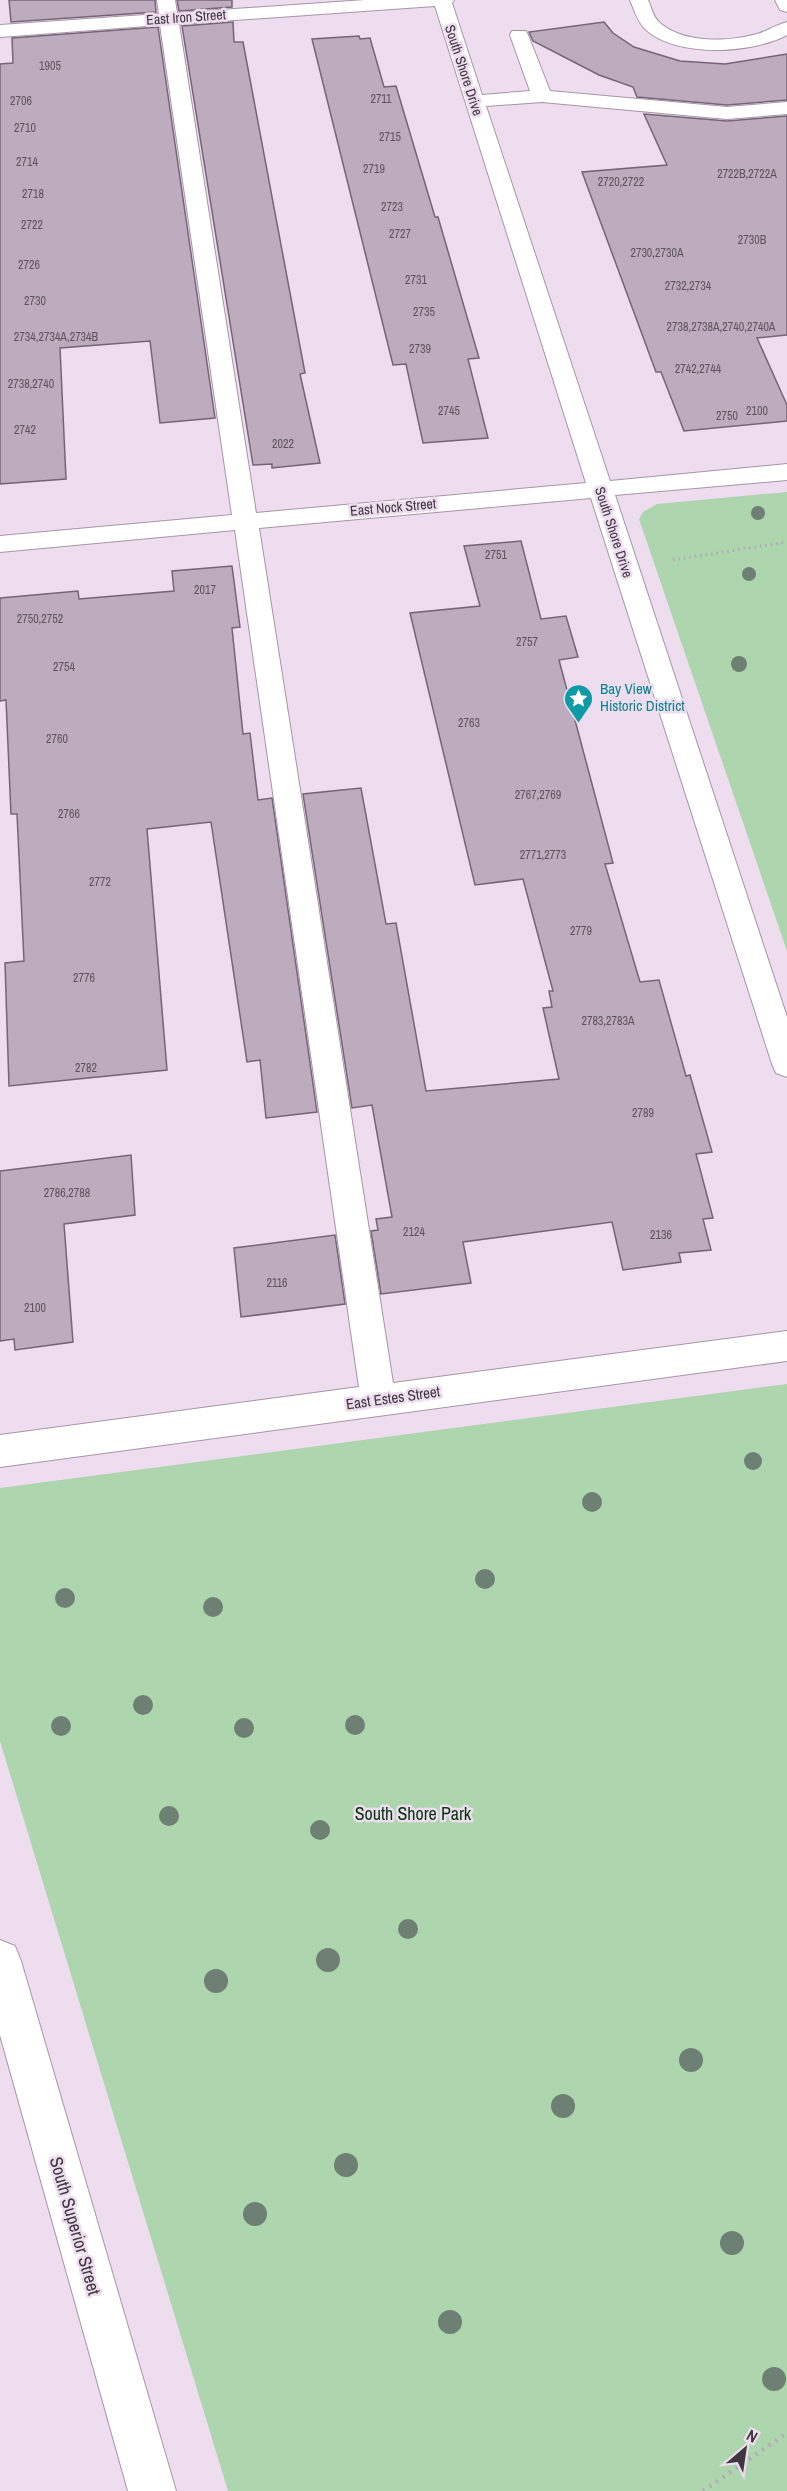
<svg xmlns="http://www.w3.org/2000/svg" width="787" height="2491" viewBox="0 0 787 2491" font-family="'Archivo Narrow',sans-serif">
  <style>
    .green { fill: #add5ae }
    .building { fill: #bdabbe; stroke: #756576; stroke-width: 1.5 }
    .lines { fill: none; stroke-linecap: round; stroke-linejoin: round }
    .minor-casing { stroke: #a795a7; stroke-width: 2 }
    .path-far1 { stroke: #b6a8b7; stroke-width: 3; stroke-dasharray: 1.5 4; stroke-linecap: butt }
    .path { stroke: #b6a8b7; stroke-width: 4.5; stroke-dasharray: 2 6; stroke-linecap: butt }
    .minor { fill: #fff; fill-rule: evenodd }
    .tree { fill: #6e8073 }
    .labels { text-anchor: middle; stroke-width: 5; stroke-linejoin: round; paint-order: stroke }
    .number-label { font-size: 12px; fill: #5e545f }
    .far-street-label { font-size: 14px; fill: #3e373f; stroke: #eedcef }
    .culture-label { font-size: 15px; fill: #0d838f; stroke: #eedcef; text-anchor: start }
    .street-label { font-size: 15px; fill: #3e373f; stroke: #eedcef }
    .near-park-label { font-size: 18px; fill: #06340e; stroke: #eedcef }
    .near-street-label { font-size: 18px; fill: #3e373f; stroke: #eedcef }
  </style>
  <rect width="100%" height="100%" fill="#eedcef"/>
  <g class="green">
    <path d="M787 492V951L639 519 643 512 657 504Z"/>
    <path d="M787 1384V2491H228L0 1741V1488Z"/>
  </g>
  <g class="building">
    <path d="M9 0H155L156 12 11 22Z"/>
    <path d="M177 0H232V7L179 11Z"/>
    <path d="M233 22 234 42H243L305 373 300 374 320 463 272 468V464L253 465 182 26Z"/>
    <path d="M604 22 613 33 634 47 680 61 725 64 787 54V100L727 105 637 97 633 87 599 75 533 41 529 32Z"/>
    <path d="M158 27 215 418 160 423 150 341 60 348 66 479 0 484V64L13 63 12 38Z"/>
    <path d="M359 36 360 39 370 38 384 87 396 86 435 217H438L479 358 468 359 488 438 423 443 406 364 393 365 312 39Z"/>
    <path d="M644 114 727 121 787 116V335L757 338 787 405V421L684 431 661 372H656L582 172 667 165Z"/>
    <path d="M521 541 541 619 566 616 578 657 559 660 613 863 605 864 640 982 659 980 686 1076 690 1075 712 1152 696 1154 713 1218 703 1219 711 1250 679 1253 681 1262 623 1270 612 1222 463 1242 471 1283 381 1294 371 1231 378 1230 376 1219 392 1217 372 1105 352 1108 303 794 361 788 386 924 396 923 426 1091 559 1079 543 1008 552 1007 549 991H553L523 879 475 885 410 613 480 606 464 546Z"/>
    <path d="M232 566 240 627 232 628 243 734 250 733 258 800 272 798 317 1112 266 1118 260 1060 247 1062 211 822 147 829 167 1070 9 1086 5 963 24 961 17 814H11L6 700 0 701V598L78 591 79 599 174 591 172 571Z"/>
    <path d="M131 1155 135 1215 64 1224 73 1342 15 1350 14 1339 0 1341V1171Z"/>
    <path d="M335 1235 345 1304 241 1317 234 1248Z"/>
  </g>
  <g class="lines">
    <defs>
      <g id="minor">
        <path d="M157 0H175L177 13 365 0H454L452 3 482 95 530 91 510 35 512 31H526L528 35 550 91 727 107 787 102V114L727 119 542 102 486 106 610 481 787 464V480L615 495 787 1017V1077L776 1073 772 1064 591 498 259 528 393 1383 787 1331V1361L0 1467V1435L359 1387 235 530 0 552V536L232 515 160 25 0 37V25L159 14ZM435 6 586 483 256 513 179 24Z"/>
        <path d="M630 0H648C651 6 653 16 658 21 681 44 728 42 757 34 767 31 776 25 787 22V35C751 54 676 58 645 29 637 21 634 9 630 0Z"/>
        <path d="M775 0H787V12L780 10Z"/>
        <path d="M0 1940 15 1946 21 1961 176 2491H128L0 2035Z"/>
      </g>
    </defs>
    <use href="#minor" class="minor-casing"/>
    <path class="path-far1" d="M673 560 787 542"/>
    <path class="path" d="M703 2491 787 2433"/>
    <use href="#minor" class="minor"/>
  </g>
  <g class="tree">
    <circle cx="758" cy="513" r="7"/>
    <circle cx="749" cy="574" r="7"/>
    <circle cx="739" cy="664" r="8"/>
    <circle cx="753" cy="1461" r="9"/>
    <circle cx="592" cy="1502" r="10"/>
    <circle cx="485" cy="1579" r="10"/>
    <circle cx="65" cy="1598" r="10"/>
    <circle cx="213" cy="1607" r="10"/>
    <circle cx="143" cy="1705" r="10"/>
    <circle cx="355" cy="1725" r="10"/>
    <circle cx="61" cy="1726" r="10"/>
    <circle cx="244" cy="1728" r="10"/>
    <circle cx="169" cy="1816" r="10"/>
    <circle cx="320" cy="1830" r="10"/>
    <circle cx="408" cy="1929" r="10"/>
    <circle cx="328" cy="1960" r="12"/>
    <circle cx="216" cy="1981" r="12"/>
    <circle cx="691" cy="2060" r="12"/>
    <circle cx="563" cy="2106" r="12"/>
    <circle cx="346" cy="2165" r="12"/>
    <circle cx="255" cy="2214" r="12"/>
    <circle cx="732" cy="2243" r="12"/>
    <circle cx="450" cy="2322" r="12"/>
    <circle cx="774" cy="2379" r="12"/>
  </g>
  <defs>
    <symbol id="sight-pin" viewBox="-11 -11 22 30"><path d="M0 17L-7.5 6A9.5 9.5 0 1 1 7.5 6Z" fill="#0f9aa8" stroke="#eedcef"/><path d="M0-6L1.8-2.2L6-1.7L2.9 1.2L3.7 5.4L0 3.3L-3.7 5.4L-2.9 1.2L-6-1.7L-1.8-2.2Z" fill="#fff"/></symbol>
  </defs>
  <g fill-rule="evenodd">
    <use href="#sight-pin" x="562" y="682" width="33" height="45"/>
  </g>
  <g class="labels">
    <g class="number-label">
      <text x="50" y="70">1905</text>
      <text x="381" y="103">2711</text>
      <text x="21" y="105">2706</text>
      <text x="25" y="132">2710</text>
      <text x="390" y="141">2715</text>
      <text x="27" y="166">2714</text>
      <text x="374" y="173">2719</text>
      <text x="747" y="178">2722B,2722A</text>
      <text x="621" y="186">2720,2722</text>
      <text x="33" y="198">2718</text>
      <text x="392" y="211">2723</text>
      <text x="32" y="229">2722</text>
      <text x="400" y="238">2727</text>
      <text x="752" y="244">2730B</text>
      <text x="657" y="257">2730,2730A</text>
      <text x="29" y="269">2726</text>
      <text x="416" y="284">2731</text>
      <text x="688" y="290">2732,2734</text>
      <text x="35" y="305">2730</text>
      <text x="424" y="316">2735</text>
      <text x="721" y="331">2738,2738A,2740,2740A</text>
      <text x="56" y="341">2734,2734A,2734B</text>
      <text x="420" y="353">2739</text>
      <text x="698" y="373">2742,2744</text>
      <text x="31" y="388">2738,2740</text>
      <text x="449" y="415">2745</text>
      <text x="757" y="415">2100</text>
      <text x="727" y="420">2750</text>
      <text x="25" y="434">2742</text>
      <text x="283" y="448">2022</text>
      <text x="496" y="559">2751</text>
      <text x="205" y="594">2017</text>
      <text x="40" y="623">2750,2752</text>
      <text x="527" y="646">2757</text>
      <text x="64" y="671">2754</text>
      <text x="469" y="727">2763</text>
      <text x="57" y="743">2760</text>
      <text x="538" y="799">2767,2769</text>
      <text x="69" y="818">2766</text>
      <text x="543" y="859">2771,2773</text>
      <text x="100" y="886">2772</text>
      <text x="581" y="935">2779</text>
      <text x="84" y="982">2776</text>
      <text x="608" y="1025">2783,2783A</text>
      <text x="86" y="1072">2782</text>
      <text x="643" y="1117">2789</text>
      <text x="67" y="1197">2786,2788</text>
      <text x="414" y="1236">2124</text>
      <text x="661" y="1239">2136</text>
      <text x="277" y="1287">2116</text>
      <text x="35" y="1312">2100</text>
    </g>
    <g class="far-street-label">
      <text transform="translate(186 17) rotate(-4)" y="5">East Iron Street</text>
      <text transform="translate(464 70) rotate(72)" y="5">South Shore Drive</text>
      <text transform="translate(393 507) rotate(-5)" y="5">East Nock Street</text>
      <text transform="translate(614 532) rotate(72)" y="5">South Shore Drive</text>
    </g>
    <g class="culture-label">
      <text x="600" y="694">Bay View<tspan x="600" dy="17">Historic District</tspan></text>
    </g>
    <g class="street-label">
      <text transform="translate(393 1398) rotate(-8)" y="5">East Estes Street</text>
    </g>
    <g class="near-park-label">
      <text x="413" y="1820">South Shore Park</text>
    </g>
    <g class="near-street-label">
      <text transform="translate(75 2226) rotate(74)" y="6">South Superior Street</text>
    </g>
  </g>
  <g transform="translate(745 2449) rotate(29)" stroke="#eedcef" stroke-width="4.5" paint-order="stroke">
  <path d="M0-4.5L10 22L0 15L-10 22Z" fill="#3e373f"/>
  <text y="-9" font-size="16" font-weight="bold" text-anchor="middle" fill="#3e373f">N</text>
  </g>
</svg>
